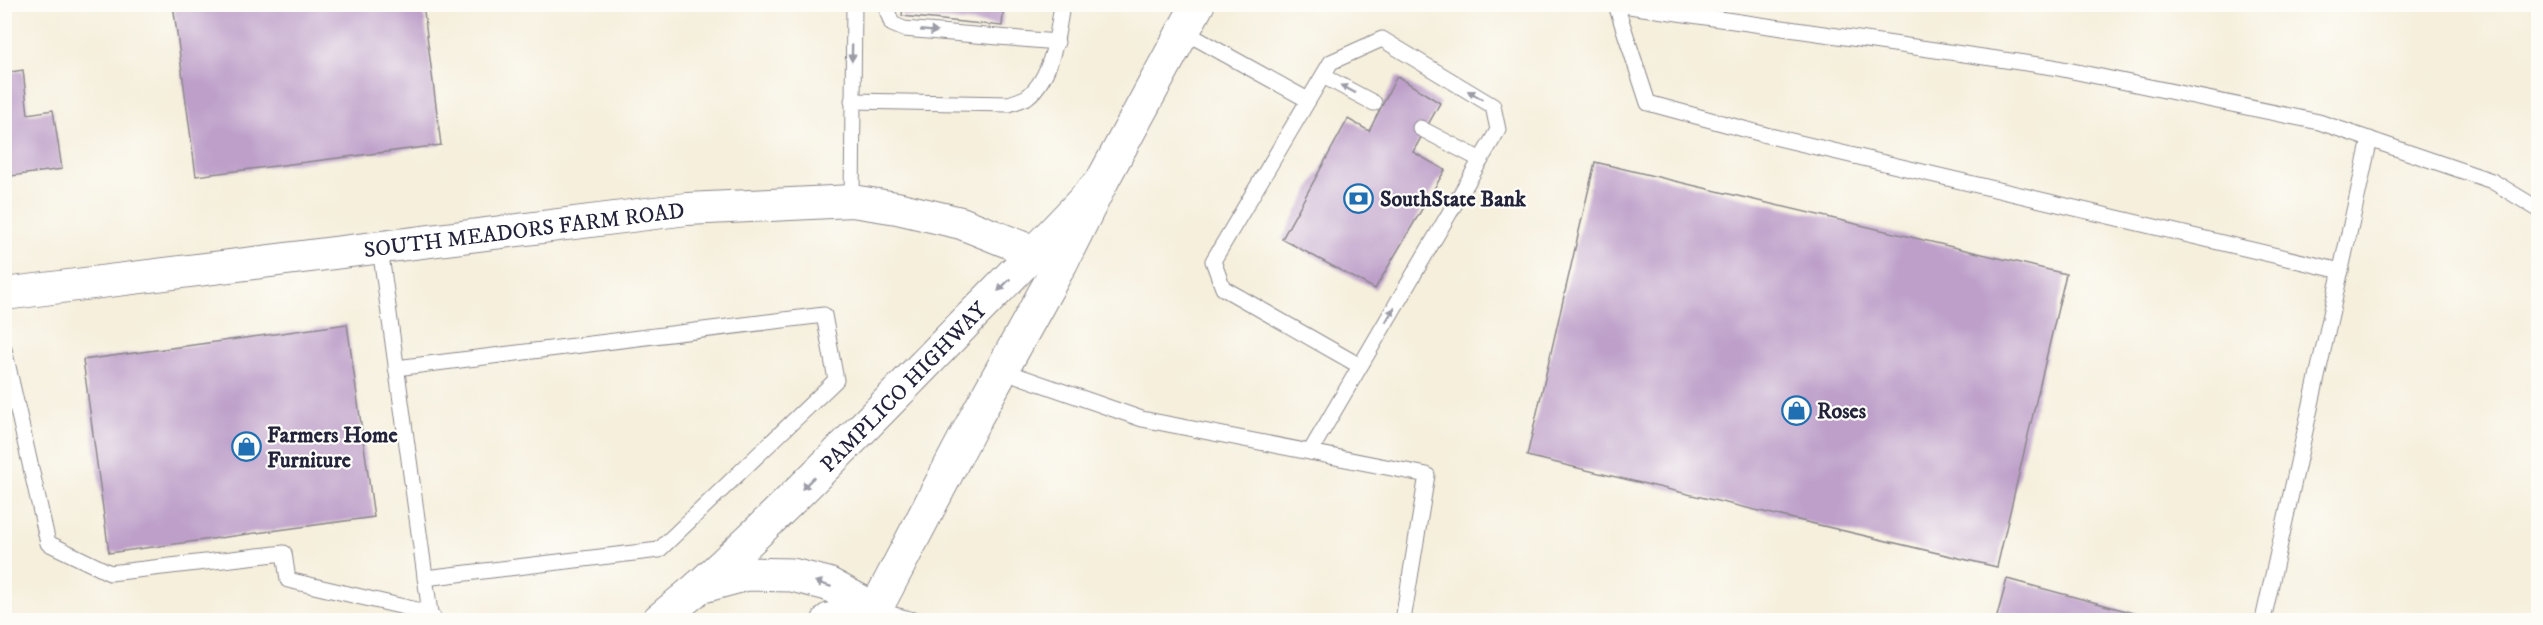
<svg xmlns="http://www.w3.org/2000/svg" width="2543" height="625" viewBox="0 0 2543 625" font-family="'IM FELL DW Pica',serif">
  <style>
    .building { fill: #bd9fc9 }
    .lines { fill: none; stroke-linecap: round; stroke-linejoin: round }
    .service-casing { stroke: #8c888c; stroke-width: 17 }
    .minor-casing { stroke: #8c888c; stroke-width: 34 }
    .secondary-casing { stroke: #8c888c; stroke-width: 35 }
    .primary-casing { stroke: #8c888c; stroke-width: 35 }
    .service { stroke: #fff; stroke-width: 15 }
    .minor { stroke: #fff; stroke-width: 32 }
    .secondary { stroke: #fff; stroke-width: 33 }
    .primary { stroke: #fff; stroke-width: 33 }
    .oneway { fill: #9c9ca7 }
    .labels { text-anchor: middle; stroke-width: 4.5; stroke-linejoin: round; paint-order: stroke }
    .poi-label { font-size: 22px; font-weight: bold; fill: #22223b; stroke: #fdfcf7; text-anchor: start }
    .street-label { font-size: 22px; fill: #22223b; stroke: #fdfcf7 }
  </style>
  <rect width="100%" height="100%" fill="#fdfcf7"/>
  <filter id="ink" filterUnits="userSpaceOnUse"><feTurbulence type="fractalNoise" baseFrequency=".0167" numOctaves="2"/><feDisplacementMap in="SourceGraphic" scale="12" xChannelSelector="R" yChannelSelector="G"/><feConvolveMatrix kernelMatrix="1 2 1 2 8 2 1 2 1" color-interpolation-filters="sRGB"/></filter>
  <filter id="wash" filterUnits="userSpaceOnUse"><feTurbulence type="fractalNoise" baseFrequency=".008" numOctaves="4" result="noise"/><feDisplacementMap in="SourceGraphic" scale="24" xChannelSelector="R" yChannelSelector="G"/><feGaussianBlur stdDeviation="1.35" result="paint"/><feColorMatrix in="noise" values="0 0 0 0 0 0 0 0 0 0 0 0 0 0 0 0 0 1.4 0 .05"/><feComposite in="paint" operator="in"/></filter>
  <g filter="url(#wash)">
    <rect width="100%" height="100%" fill="#f5efdc"/>
    <g id="blocks">
      <g class="building">
        <path d="M173 4H423L441 145 196 176Z"/>
        <path d="M903 4H1004L1002 26 902 16Z"/>
        <path d="M23 70 28 114 53 110 62 169 4 177V73Z"/>
        <path d="M1397 76 1440 103 1413 152 1445 170 1375 289 1282 239 1348 119 1369 131Z"/>
        <path d="M1595 162 2066 274 1997 567 1527 456Z"/>
        <path d="M347 324 374 517 109 553 83 360Z"/>
        <path d="M2007 579 2160 620H1996Z"/>
      </g>
    </g>
  </g>
  <g filter="url(#ink)">
    <use href="#blocks" fill-opacity="0" stroke="#8c888c" stroke-width="1.5"/>
    <g class="lines">
      <defs>
        <g id="service">
          <path d="M888 4V13L892 24 904 29 1057 42"/>
          <path d="M1615 4 2053 67 2319 122 2492 181 2538 209"/>
          <path d="M1616 5 1648 103 1766 135 2341 271"/>
          <path d="M1183 31 1308 100"/>
          <path d="M1323 76 1374 103"/>
          <path d="M852 101 1009 104C1014 102 1022 100 1027 97 1052 78 1058 33 1062 4"/>
          <path d="M1420 128 1481 160"/>
          <path d="M852 201 854 4"/>
          <path d="M380 248 430 613 435 620"/>
          <path d="M4 349 48 543 110 573 284 553 288 580 430 613"/>
          <path d="M396 368 824 315 836 380 659 550 425 578"/>
          <path d="M1001 370 1142 419 1427 475 1403 620"/>
          <path d="M1310 452 1498 130 1493 106 1382 39 1331 62 1213 261 1223 288 1360 366"/>
          <path d="M876 610 913 620"/>
          <path d="M2263 620 2370 139"/>
        </g>
        <g id="minor">
          <path id="s1" d="M4 294 687 209 852 201 897 208 961 223 1036 253"/>
        </g>
        <path id="secondary" d="M870 620 976 417 1061 263 1102 181 1198 4"/>
        <g id="primary">
          <path id="s2" d="M699 587C791 503 877 414 963 325 1010 277 1057 230 1102 181"/>
          <path d="M659 620 699 587 747 574 792 575 828 584 876 610"/>
          <path d="M829 620 876 610"/>
        </g>
      </defs>
      <use href="#service" class="service-casing"/>
      <use href="#minor" class="minor-casing"/>
      <use href="#secondary" class="secondary-casing"/>
      <use href="#primary" class="primary-casing"/>
      <use href="#service" class="service"/>
      <use href="#minor" class="minor"/>
      <use href="#secondary" class="secondary"/>
      <use href="#primary" class="primary"/>
    </g>
    <defs><path id="oneway-solid" d="M-6-.8H1V-3.2L6.5 0L1 3.2V.8H-6Z" transform="scale(1.5)"/></defs>
    <g class="oneway">
      <use href="#oneway-solid" transform="translate(929 31) rotate(5)"/>
      <use href="#oneway-solid" transform="translate(852 53) rotate(91)"/>
      <use href="#oneway-solid" transform="translate(1348 89) rotate(-152)"/>
      <use href="#oneway-solid" transform="translate(1475 95) rotate(-149)"/>
      <use href="#oneway-solid" transform="translate(1004 285) rotate(135)"/>
      <use href="#oneway-solid" transform="translate(1390 315) rotate(-59)"/>
      <use href="#oneway-solid" transform="translate(808 483) rotate(135)"/>
      <use href="#oneway-solid" transform="translate(823 584) rotate(-162)"/>
    </g>
  </g>
  <defs>
    <symbol id="bank-ring" viewBox="-11 -11 22 22"><circle r="9.5" fill="#fdfcf7" stroke="#1f6fb2" stroke-width="1.5"/><path d="M-6-4H6V4H-6ZM0-2.3a2.3 2.3 0 1 0 0 4.6a2.3 2.3 0 1 0 0-4.6Z" fill="#1f6fb2"/></symbol>
    <symbol id="shop-ring" viewBox="-11 -11 22 22"><circle r="9.5" fill="#fdfcf7" stroke="#1f6fb2" stroke-width="1.5"/><path d="M-5-2.5h2.3a2.7 3.5 0 0 1 5.4 0H5L5.5 6h-11ZM-1.5-2.5h3a1.5 2.3 0 0 0-3 0Z" fill="#1f6fb2"/></symbol>
  </defs>
  <g fill-rule="evenodd">
    <use href="#bank-ring" x="1342" y="182" width="33" height="33"/>
    <use href="#shop-ring" x="1780" y="394" width="33" height="33"/>
    <use href="#shop-ring" x="230" y="430" width="33" height="33"/>
  </g>
  <g class="labels">
    <g class="poi-label">
      <text x="1380" y="206">SouthState Bank</text>
      <text x="1817" y="418">Roses</text>
      <text x="267" y="442">Farmers Home<tspan x="267" dy="25">Furniture</tspan></text>
    </g>
    <g class="street-label">
      <text dy="8" stroke="none"><textPath href="#s1" startOffset="524">SOUTH MEADORS FARM ROAD</textPath></text>
      <text dy="8" stroke="none"><textPath href="#s2" startOffset="286">PAMPLICO HIGHWAY</textPath></text>
    </g>
  </g>
  <rect width="2543" height="625" fill="none" stroke="#fdfcf7" stroke-width="24"/>
</svg>
